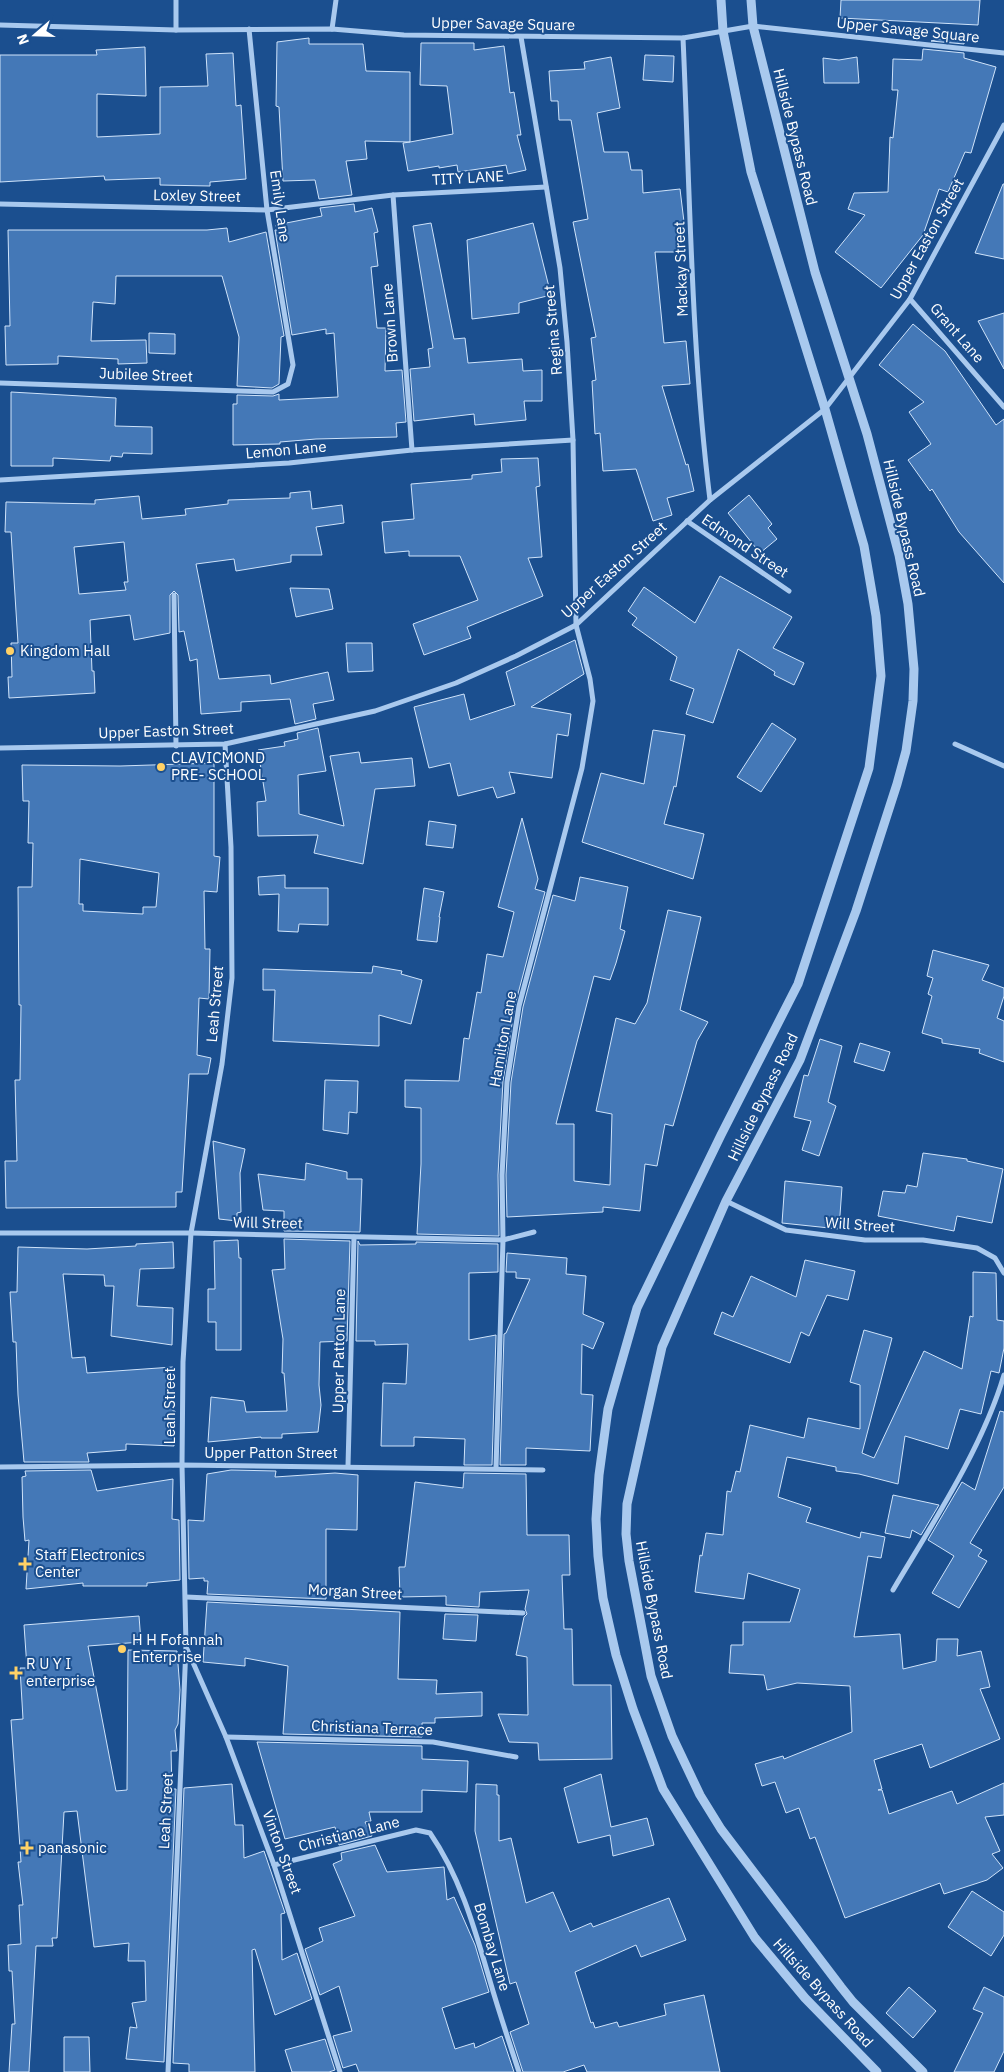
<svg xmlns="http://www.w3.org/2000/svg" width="1004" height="2072" viewBox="0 0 1004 2072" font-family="'IBM Plex Sans',sans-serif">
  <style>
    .building { fill: #4478b7; stroke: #cfe3fa; fill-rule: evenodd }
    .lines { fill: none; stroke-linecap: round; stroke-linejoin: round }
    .minor { stroke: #a9c9ee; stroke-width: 5 }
    .tertiary { stroke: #a9c9ee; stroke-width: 9 }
    .poi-dot { fill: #ffd166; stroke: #1b4f8f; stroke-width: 2 }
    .labels { text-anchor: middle; stroke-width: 4; stroke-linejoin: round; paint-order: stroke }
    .street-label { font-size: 15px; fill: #fff; stroke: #1b4f8f }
    .poi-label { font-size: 15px; fill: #fff; stroke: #1b4f8f; text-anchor: start }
  </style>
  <rect width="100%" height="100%" fill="#1b4f8f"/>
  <g class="building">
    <path d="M841 0H980L978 25 840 18Z"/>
    <path d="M965 33 964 44 931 41Z"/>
    <path d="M309 38V44H363L366 71 410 72V142L453 134 447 86 420 85 421 43H474V50L504 46 510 93 514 92 521 135H517L526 170 508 174 506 165 458 172 457 165 439 168V166L408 171 403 143 410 142 365 141 367 159 346 161 352 195 319 199 315 180 283 181 279 107 276 106 277 42Z"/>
    <path d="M145 47 146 96 97 94V137L160 134V87L208 86 206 54 233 53 236 106 241 105 246 179 210 182V186L160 185V178L105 180 104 176 0 182V55H97L96 50Z"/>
    <path d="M923 49 964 53V58L996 67 971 153 965 152 948 192 939 189 923 235 881 288 835 252 865 215 848 209 854 193 888 192 890 137 893 138 898 90H892L893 59 922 60Z"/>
    <path d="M645 55 674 56 673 82 643 80Z"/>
    <path d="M611 57 620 108 597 113 604 152H628L631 170H642L643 193 680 189 684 222H682V252H655L664 343 686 341 690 384 662 386 686 465 688 464 694 491 667 498 672 515 653 521 636 469 603 471 600 433 595 434 592 381 596 380 591 338 596 337 573 222 588 219 571 120H559L558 101H551L549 71 585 69 584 62Z"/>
    <path d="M857 57 859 83H824L823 58 839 60Z"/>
    <path d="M1003 184H1004V259L975 253Z"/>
    <path d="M354 204 355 212 372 208 378 232 374 233 378 266 371 267 377 328H386L385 371 402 370 406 422 396 423 397 437 316 439 280 442V444L233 445V404H237V395L273 396 279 394V400L338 397 334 333 326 334V329L292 335 275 230H277L276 225 322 216 320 208Z"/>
    <path d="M431 223 454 339 465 338 468 363 522 359 523 371 542 370V401H524L526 420 475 425 474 414 414 421 410 369 430 367 428 349 433 348 413 226Z"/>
    <path d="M533 223 551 295 519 303V313L472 319 467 240Z"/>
    <path d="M227 228 229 242 266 232 284 336 281 337 279 384 272 388 237 386 239 337 222 276H116L115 304 93 302 91 341 146 340 147 363 118 364V359L58 356V364L6 365 5 326H10L8 230H207Z"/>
    <path d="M1004 313V369L978 321Z"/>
    <path d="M913 324 945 351 996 425 1004 419V583L959 532 932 489 930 491 908 460 931 444 909 412 924 402 879 365Z"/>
    <path d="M149 333 175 334V354L149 353Z"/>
    <path d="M11 392 116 398 115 426 152 427V454L123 453 122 457 111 456 110 461 53 458V466H11Z"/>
    <path d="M538 458 540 486 536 487 542 557 528 558 543 596 467 627 471 638 424 655 413 624 478 600 460 556H409V551L385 553 382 522 414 519 411 484 472 479V475L502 472 501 459Z"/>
    <path d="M310 491 312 509 342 505 344 523 316 527 322 555H291V562L236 571 234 559 196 564 219 679 270 675 271 684 328 672 334 700 313 704 316 719 295 724 290 699 241 702V711L201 714 197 659 190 661 184 631 179 632 178 595 174 591 170 595V633L134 640 130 615 90 620 92 671H94L95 693 9 698 8 677H12L11 643H18L11 532H5L6 502 95 504V500L139 496 142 519 186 515 185 509 228 504V500L290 498V493ZM124 542 128 582H124L126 590 79 594 74 547Z"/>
    <path d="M749 495 772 524 768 528 777 539 760 553 728 513Z"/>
    <path d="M720 576 792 617 773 648 804 663 794 685 774 675 775 672 738 649 713 723 686 714 694 689 670 680 677 657 632 625 637 618 628 611 644 587 695 623Z"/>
    <path d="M290 588 329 589 333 609 296 617Z"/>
    <path d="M575 640 584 674 531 707 571 714 568 736 557 734 552 778 509 772 515 793 497 798 493 787 458 796 450 763 429 768 414 707 464 694 470 720 515 705 506 672Z"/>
    <path d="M346 643H372L373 671 348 672Z"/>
    <path d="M772 723 796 739 761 792 737 777Z"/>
    <path d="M318 728 326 771 298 775 299 814 344 826 330 756 359 752 361 763 412 758 415 786 375 789 363 864 314 853 318 835 258 836 257 802 266 801 258 750 285 746 284 742 298 739 297 733Z"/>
    <path d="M653 730 685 735 676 787 674 786 664 824 704 834 693 879 582 842 601 773 644 784Z"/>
    <path d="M214 763V856L220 857 217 892 204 891 205 949H210L209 999 199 998 197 1055 211 1058 208 1074H189L182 1192H176V1207L6 1208 5 1161H17L15 1080H20L21 1005H19L18 887H32L33 843H28L29 801H23L22 765 120 766ZM80 859 159 873 156 907H143V914L83 911V904H79Z"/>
    <path d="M522 818 538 879 535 889 545 892 515 1005 503 1081 498 1175 499 1236 417 1234 421 1164V1108L405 1107V1080L459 1081 464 1038 469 1039 477 992 481 993 487 954 503 957 514 912 498 907Z"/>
    <path d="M429 821 456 825 453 848 426 845Z"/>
    <path d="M285 875V888H328V925L299 924 298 932 278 931 279 894 259 895 258 877Z"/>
    <path d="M580 877 628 887 620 929 625 931 616 963 610 980 594 976 556 1124H574V1181L610 1185 612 1114 596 1111 616 1018 635 1024 647 1003 668 910 701 917 680 1010 708 1022 697 1041 673 1126 665 1124 657 1166 645 1164 640 1211 603 1207V1212L507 1217 506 1175 511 1082 523 1007 553 895 575 901Z"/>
    <path d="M424 888 444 892 439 917H440L437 942 417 940Z"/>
    <path d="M933 950 989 965 982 980 1004 988V996L997 1018 1004 1021V1062L979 1053 980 1049 942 1043V1039L922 1033 932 996 928 994 933 978 927 976Z"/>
    <path d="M373 966 402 971 401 974 422 980 411 1024 379 1015V1046L273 1041 275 990H263V969L372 973Z"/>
    <path d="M820 1039 842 1046 828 1102 836 1106 819 1156 802 1150 811 1121 794 1117 804 1075 808 1076Z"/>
    <path d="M860 1043 890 1052 884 1071 854 1062Z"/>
    <path d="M325 1080 358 1081 357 1113 349 1112 348 1134 323 1130Z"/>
    <path d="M213 1141 245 1149 240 1173 241 1212 237 1213V1221L219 1219Z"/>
    <path d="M923 1153 967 1159V1161L1003 1169 992 1223 957 1216 954 1231 878 1216 883 1191 905 1193 907 1185 917 1187Z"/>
    <path d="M306 1163 347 1172V1179H362L360 1232 284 1231V1211L263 1210 258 1174 305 1180Z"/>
    <path d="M785 1181 842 1187 839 1229 782 1223Z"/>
    <path d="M284 1239 350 1241 347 1341 320 1342 319 1385 321 1405 318 1432 282 1434V1438H261V1437L208 1442 211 1397 244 1401 246 1412 287 1411 284 1373H282L283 1339 272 1270 285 1269Z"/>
    <path d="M238 1240 239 1258H241V1350H216V1322H208V1289H215L214 1241Z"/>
    <path d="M358 1241 360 1245 416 1244V1242L498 1244V1272L469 1273V1340L496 1335 492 1465H464L465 1439 414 1437V1446H381L383 1383 406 1384 408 1344 375 1345V1341H356Z"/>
    <path d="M173 1242 174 1268 140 1269 137 1306 173 1308 172 1345 111 1336 114 1286H105L104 1275 63 1274 72 1358 85 1357 87 1373 173 1367V1411H175L174 1446 126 1444V1450L87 1453 89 1462H24L18 1395 16 1342H13L10 1292H17L18 1247 87 1249 136 1246V1244Z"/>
    <path d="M507 1253 567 1258 566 1274 586 1276 583 1314 604 1323 593 1349 582 1344 581 1394 593 1395 590 1451 526 1448V1465H500L504 1334 506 1333 530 1279 516 1278V1272H506Z"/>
    <path d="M805 1260 855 1271 848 1300 827 1295 809 1336 801 1332 790 1363 714 1334 722 1312 733 1317 751 1276 796 1297Z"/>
    <path d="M973 1272 996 1273 997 1320 1004 1321V1348L999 1373 991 1371 981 1414 960 1409 948 1449 905 1436 898 1484 859 1474 836 1471V1467L787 1457 778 1497 811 1508 806 1522 860 1538 861 1532 885 1537 881 1558 868 1556 854 1637 900 1634 903 1669 936 1661 937 1639H958L957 1656 981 1651 990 1687 980 1689 1000 1739 930 1768 922 1744 874 1760 882 1789 878 1790H882L889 1814 952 1791 957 1804 1004 1783V1815L985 1817 1000 1851 992 1854 1003 1868 987 1880 944 1894 940 1883 845 1918 815 1837 810 1839 799 1808 786 1813 775 1782 762 1786 755 1764 783 1756 784 1759 852 1732 850 1686 797 1683 767 1690 764 1675 729 1673 731 1645H743V1622H790L800 1589 748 1573 744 1599 695 1592 700 1555 702 1556 706 1533 723 1535 727 1491 731 1492 736 1471 740 1472 750 1425 804 1438 808 1418 860 1429V1385L850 1382 864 1330 892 1338 862 1453 874 1458 924 1351 962 1369 970 1316 973 1317Z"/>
    <path d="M1000 1411 1004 1412V1487L970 1543 982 1550 978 1556 987 1561 959 1608 932 1593 954 1556 928 1540 962 1482 975 1490Z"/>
    <path d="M91 1470 97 1491 173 1479 172 1519 179 1520 180 1580 147 1583V1586H83V1583L26 1589 29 1540 25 1541 23 1517 22 1477 26 1476 25 1471Z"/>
    <path d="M231 1470 276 1471 275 1477 335 1473 358 1475 357 1530 326 1529V1599L207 1594 208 1581H204V1578L189 1579 188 1520 204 1521 207 1474Z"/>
    <path d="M464 1473 526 1474 527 1535H569L570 1575H562L564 1629H572L573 1685H611L612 1759 539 1760 538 1743 509 1742 498 1714 528 1715 527 1657 516 1655 524 1617 527 1614 525 1609 529 1590 480 1592 479 1607 446 1605V1596L400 1597 399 1567H405L415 1482 463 1488Z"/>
    <path d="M893 1495 939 1505 921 1535 912 1530 910 1538 885 1533Z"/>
    <path d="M207 1602 400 1612 398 1679 437 1680 436 1694 482 1692V1716L435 1718V1723H422V1737L283 1734 288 1666 245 1658V1666L203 1662Z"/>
    <path d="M445 1614 478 1615 476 1641 443 1639Z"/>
    <path d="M139 1616 141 1642 88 1646 116 1791 127 1790 128 1650 177 1651 180 1690 178 1724 175 1730 177 1751H171L172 1789H176L164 2062 126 2059 130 2027 137 2028 132 2003 146 2001 145 1961H128L129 1943 94 1947 77 1811 64 1812 57 1938H52L53 1946H36L29 2072H9L12 2024H15L12 1971H9L8 1945 21 1944 19 1905H23L18 1862H21L11 1720 23 1719 20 1668H27L24 1625Z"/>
    <path d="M257 1742 422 1746V1759L468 1761 467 1792 422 1790V1812H369L371 1821 365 1822 372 1836 339 1845 335 1827 285 1839Z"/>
    <path d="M601 1774 611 1827 647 1818 654 1845 613 1856 610 1835 578 1843 564 1788Z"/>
    <path d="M232 1784 235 1825H243L244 1858 264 1851 285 1913 281 1914 282 1960 297 1953 312 1999 275 2015 255 1949 252 1950 255 2072H189V2064L173 2063 184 1788Z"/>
    <path d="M476 1784 497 1785V1795H499V1841L511 1838 526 1903 553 1892 570 1932 591 1923 593 1927 669 1898 686 1940 641 1957 636 1945 575 1972 591 2023 593 2022 595 2028 617 2022 619 2027 666 2015 664 2004 704 1995 720 2072H587L584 2065 563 2072H523L510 2032 529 2024 516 1982 510 1984 475 1831Z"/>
    <path d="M375 1845 387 1872 444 1867 447 1900 454 1897 475 1945 489 1992 442 2008 455 2049 474 2043 475 2048 502 2036 514 2072H359L356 2064 343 2068 333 2036 352 2031 339 1986 320 1995 305 1949 323 1941 319 1928 355 1916 333 1864 342 1860 341 1853Z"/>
    <path d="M972 1891 1004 1912V1935L991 1956 948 1927Z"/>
    <path d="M909 1987 936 2011 913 2038 886 2013Z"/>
    <path d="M984 1987 1004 1997V2051L994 2072H954L983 2013 973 2009Z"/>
    <path d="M64 2037H89L90 2072H64Z"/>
    <path d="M325 2039 335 2070 329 2072H292L285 2050Z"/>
  </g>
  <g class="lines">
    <g class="minor">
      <path d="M0 25 176 30 332 29 404 35 683 38 753 26 1004 53"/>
      <path d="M332 29 336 0"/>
      <path d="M176 30V0"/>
      <path d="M683 38C690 191 691 347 710 500"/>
      <path d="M393 195 412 450"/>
      <path d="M0 204 267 210 393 195 546 187"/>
      <path d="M910 299 1004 407"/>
      <path d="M0 383 273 392 288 384 293 365 267 210 249 29"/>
      <path d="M0 480 289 463 412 450 573 440"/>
      <path d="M687 521 789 591"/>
      <path d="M174 595 176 746"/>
      <path d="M955 744 1004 766"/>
      <path d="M0 748 225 744 375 711 456 683 516 656 576 625 710 500 825 409 910 299 1004 125"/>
      <path d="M726 1201 786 1230 865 1240H923L977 1248 995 1258 1004 1273"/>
      <path d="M0 1233H191L503 1240 534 1232"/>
      <path d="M348 1466 354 1237"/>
      <path d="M0 1467 182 1465 543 1470"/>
      <path d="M496 1468 503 1240 502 1175 507 1082 519 1006 582 768 593 701 590 679 576 625 573 440 567 342 560 268 521 37"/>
      <path d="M893 1590C932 1524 982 1449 1004 1375"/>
      <path d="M186 1597 523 1613"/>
      <path d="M187 1649 226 1737 274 1865 340 2072"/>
      <path d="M226 1737 433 1742 516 1757"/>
      <path d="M274 1865 416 1830 430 1833C461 1878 475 1930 490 1981 499 2012 509 2042 519 2072"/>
      <path d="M168 2072 186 1646 182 1465 183 1362 191 1233 222 1064 232 978 231 847 225 744"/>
    </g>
    <g class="tertiary">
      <path d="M721 0 723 31 751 172 825 409 864 546 876 616 881 676 869 768 798 984 721 1135 637 1308 608 1409 599 1475 596 1519 598 1556 603 1598 616 1655 633 1709 663 1789 755 1938 805 1998 877 2072"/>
      <path d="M751 0 753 26 815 272 867 434 899 555 908 604 914 669 913 701 906 751 897 784 856 911 800 1060 726 1201 662 1347 627 1504 626 1534 629 1561 651 1676 672 1736 700 1795 721 1829 841 1987 853 2002 923 2072"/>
    </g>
  </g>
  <g class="poi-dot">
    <circle cx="10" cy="651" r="5"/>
    <circle cx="161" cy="767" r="5"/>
    <path d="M22.5 1556.5h5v5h5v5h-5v5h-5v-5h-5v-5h5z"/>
    <circle cx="122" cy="1649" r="5"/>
    <path d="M13.5 1665.5h5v5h5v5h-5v5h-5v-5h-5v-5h5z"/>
    <path d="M24.5 1840.5h5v5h5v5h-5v5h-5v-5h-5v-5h5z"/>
  </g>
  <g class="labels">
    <g class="street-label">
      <text transform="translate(503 24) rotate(1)" y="5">Upper Savage Square</text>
      <text transform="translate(908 30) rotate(6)" y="5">Upper Savage Square</text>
      <text transform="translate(795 137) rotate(76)" y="5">Hillside Bypass Road</text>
      <text transform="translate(468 178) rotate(-3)" y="5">TITY LANE</text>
      <text transform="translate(197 196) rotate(1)" y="5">Loxley Street</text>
      <text transform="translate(280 206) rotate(82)" y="5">Emily Lane</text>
      <text transform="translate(927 239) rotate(-61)" y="5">Upper Easton Street</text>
      <text transform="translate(681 269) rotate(-92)" y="5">Mackay Street</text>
      <text transform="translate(390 323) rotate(-94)" y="5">Brown Lane</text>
      <text transform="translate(553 330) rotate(-95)" y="5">Regina Street</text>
      <text transform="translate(957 333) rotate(49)" y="5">Grant Lane</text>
      <text transform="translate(146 375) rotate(2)" y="5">Jubilee Street</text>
      <text transform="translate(286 450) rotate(-5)" y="5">Lemon Lane</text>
      <text transform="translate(904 528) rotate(77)" y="5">Hillside Bypass Road</text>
      <text transform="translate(745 546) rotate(34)" y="5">Edmond Street</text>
      <text transform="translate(614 570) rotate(-42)" y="5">Upper Easton Street</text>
      <text transform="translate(166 731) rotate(-2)" y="5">Upper Easton Street</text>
      <text transform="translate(215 1004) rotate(-85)" y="5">Leah Street</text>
      <text transform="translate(503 1039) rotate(-80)" y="5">Hamilton Lane</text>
      <text transform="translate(763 1097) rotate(-64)" y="5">Hillside Bypass Road</text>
      <text transform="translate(268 1223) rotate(1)" y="5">Will Street</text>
      <text transform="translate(860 1225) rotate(4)" y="5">Will Street</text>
      <text transform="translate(339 1351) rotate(-89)" y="5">Upper Patton Lane</text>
      <text transform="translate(170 1406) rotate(-90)" y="5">Leah Street</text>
      <text x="271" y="1458">Upper Patton Street</text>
      <text transform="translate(355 1592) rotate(3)" y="5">Morgan Street</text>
      <text transform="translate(654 1610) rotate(79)" y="5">Hillside Bypass Road</text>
      <text transform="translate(372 1728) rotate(2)" y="5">Christiana Terrace</text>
      <text transform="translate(166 1811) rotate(-87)" y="5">Leah Street</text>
      <text transform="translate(349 1834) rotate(-14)" y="5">Christiana Lane</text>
      <text transform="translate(282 1852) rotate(70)" y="5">Vinton Street</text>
      <text transform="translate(492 1947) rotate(73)" y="5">Bombay Lane</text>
      <text transform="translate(823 1993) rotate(48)" y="5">Hillside Bypass Road</text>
    </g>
    <g class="poi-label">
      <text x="20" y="656">Kingdom Hall</text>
      <text x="171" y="763">CLAVICMOND<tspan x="171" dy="17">PRE- SCHOOL</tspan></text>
      <text x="35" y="1560">Staff Electronics<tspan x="35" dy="17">Center</tspan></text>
      <text x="132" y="1645">H H Fofannah<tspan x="132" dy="17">Enterprise</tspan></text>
      <text x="26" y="1669">R U Y I<tspan x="26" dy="17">enterprise</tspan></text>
      <text x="38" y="1853">panasonic</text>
    </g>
  </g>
  <g transform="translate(35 35) rotate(250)" stroke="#1b4f8f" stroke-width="4" paint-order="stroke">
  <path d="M0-4L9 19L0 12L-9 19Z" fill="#ffffff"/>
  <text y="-8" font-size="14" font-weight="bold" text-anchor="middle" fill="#ffffff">N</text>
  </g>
</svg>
